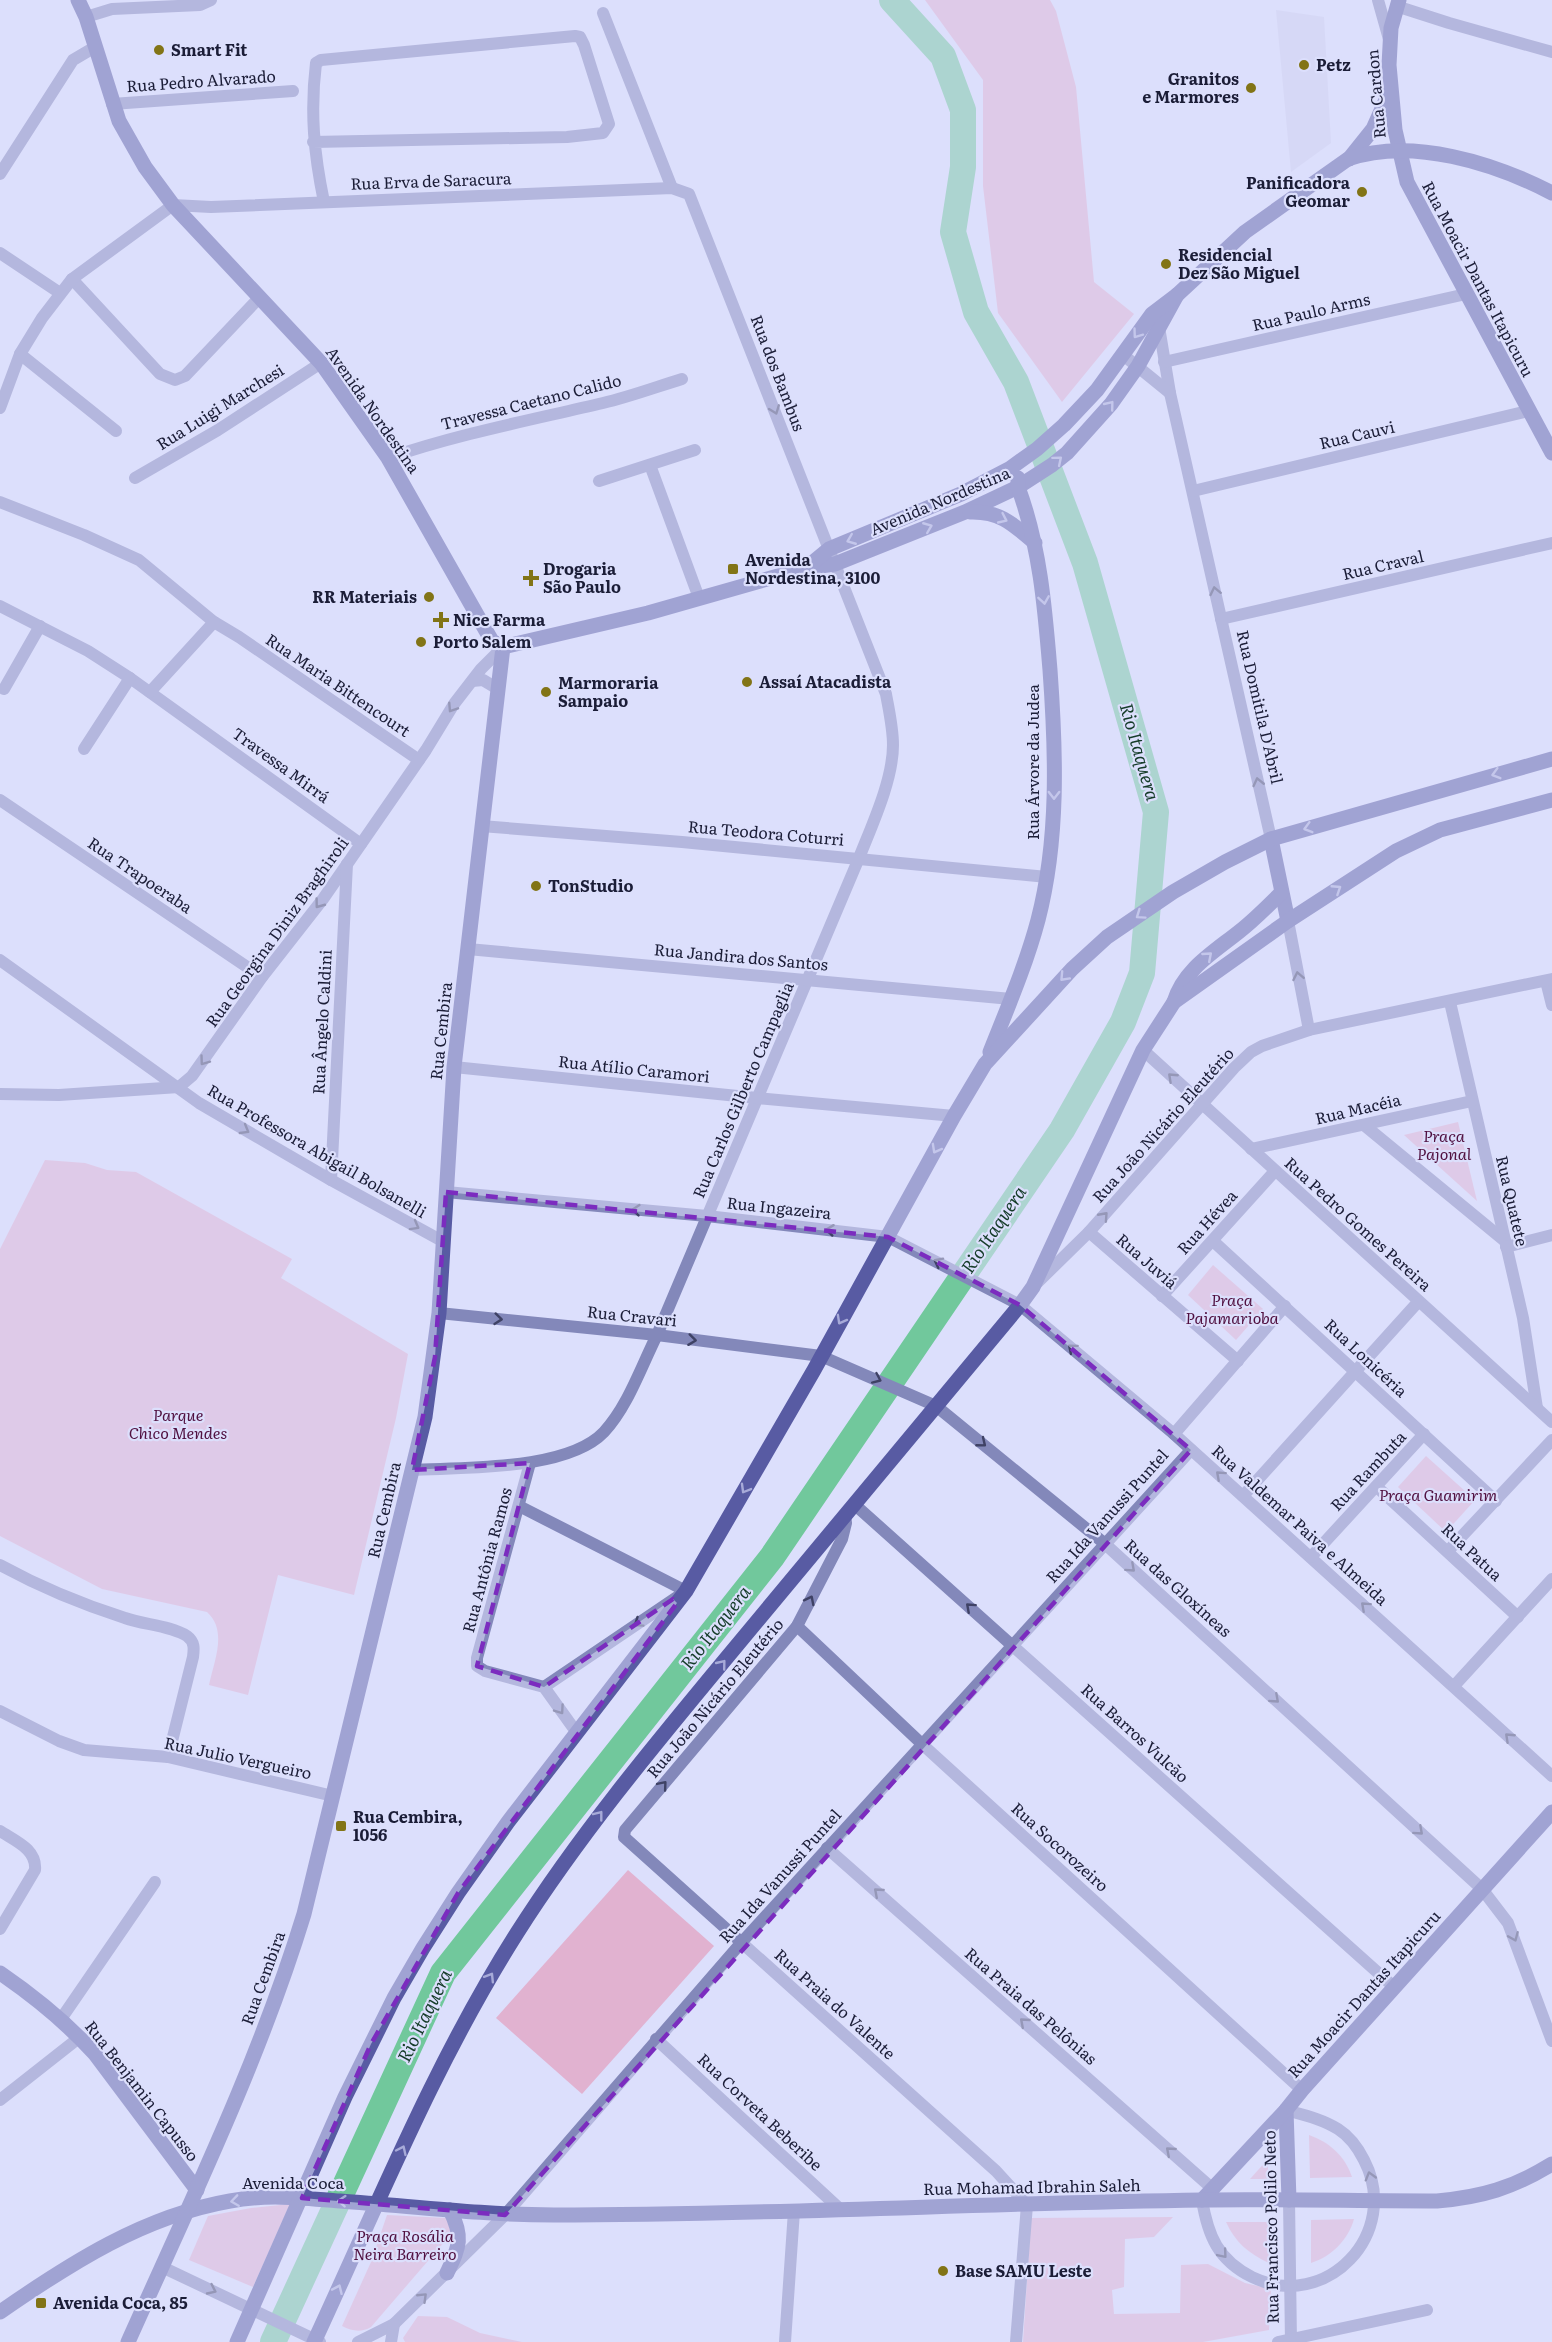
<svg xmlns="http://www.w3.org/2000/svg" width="1552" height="2342" viewBox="0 0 1552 2342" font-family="Literata,serif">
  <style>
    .built { fill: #ced1f0 }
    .green { fill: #e1b2d0 }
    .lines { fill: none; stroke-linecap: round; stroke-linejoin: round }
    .river { stroke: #71c89c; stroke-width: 26 }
    .street { stroke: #8388ba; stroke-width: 12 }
    .secondary { stroke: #585ba3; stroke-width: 15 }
    .oneway { stroke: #a7aad8 }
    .oneway2 { stroke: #3f4265 }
    .marked { fill: none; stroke: #7b2cbf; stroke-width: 4.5; stroke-dasharray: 12 8; stroke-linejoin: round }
    .poi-dot { fill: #827416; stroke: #dcdffc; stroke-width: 2 }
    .labels { text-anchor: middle; stroke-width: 4.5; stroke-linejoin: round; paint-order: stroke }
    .poi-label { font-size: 16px; font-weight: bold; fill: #1b1d37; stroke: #dcdffc; text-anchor: start }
    .street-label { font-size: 16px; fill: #1b1d37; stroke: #dcdffc }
    .park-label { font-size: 16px; font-style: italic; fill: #501040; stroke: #dcdffc }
    .water-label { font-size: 18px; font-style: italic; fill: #153c29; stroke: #dcdffc }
  </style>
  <rect width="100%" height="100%" fill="#dcdffc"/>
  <path class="built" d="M1276 10 1324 17 1331 143 1291 172Z"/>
  <g class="green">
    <path d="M925 0H1050L1056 11 1076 87 1094 282 1134 314 1062 402 998 313 983 186V80Z"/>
    <path d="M1458 1122 1477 1201 1404 1135Z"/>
    <path d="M45 1160 85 1163 107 1170 136 1172 292 1259 281 1278 408 1354 396 1418 354 1595 278 1575 248 1695 209 1685C214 1661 228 1631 207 1612L102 1589 0 1536V1249Z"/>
    <path d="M1213 1265 1263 1309 1236 1340 1188 1295Z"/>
    <path d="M1426 1456 1475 1500 1446 1532 1398 1487Z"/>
    <path d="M628 1870 714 1946 582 2094 496 2018Z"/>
    <path d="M1309 2135C1329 2142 1345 2156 1352 2177L1310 2178Z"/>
    <path d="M1268 2159V2179H1250Z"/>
    <path d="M290 2204 253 2287 189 2260 208 2216 251 2208Z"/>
    <path d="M387 2215 446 2218 452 2233 371 2327C361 2333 352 2331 342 2326L371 2262Z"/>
    <path d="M1173 2217 1154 2237 1125 2239 1124 2287 1112 2290 1114 2314 1180 2313 1181 2265 1208 2264 1245 2283 1271 2289 1269 2330 1203 2342H1023L1031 2218Z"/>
    <path d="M1354 2219C1348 2240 1332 2256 1311 2263V2220Z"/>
    <path d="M1226 2222H1269V2263C1249 2254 1235 2242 1226 2222Z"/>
    <path d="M418 2316 447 2317 480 2333 522 2342H405L403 2338Z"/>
  </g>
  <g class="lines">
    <path class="river" d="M273 2342 443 1973 772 1557 1062 1130 1123 1022 1142 973 1156 812 1085 563 1016 382 976 312 953 232 963 167V110L943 56 892 0"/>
    <g class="street">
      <path d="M1378 0 1389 39"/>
      <path d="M1396 6 1449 23 1552 52"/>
      <path d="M603 13 672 188"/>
      <path d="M86 17 112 9 200 5 211 0"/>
      <path d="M112 104 293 91"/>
      <path d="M313 142 567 137 603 133 609 124 584 45 580 37 575 36 321 60 316 63C310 112 314 154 324 202"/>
      <path d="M0 174 73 60 95 47"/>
      <path d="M0 253 60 293"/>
      <path d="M72 279 160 374 175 380 185 376 260 297"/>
      <path d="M1159 327 1170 393 1271 839"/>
      <path d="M20 354 116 431"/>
      <path d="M1122 354 1170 393"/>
      <path d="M1164 362 1466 294"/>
      <path d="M0 408 20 354 42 318 72 279 173 205 211 207 672 188 689 194 886 694C889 711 893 728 893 745 893 780 872 825 859 858L657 1335C641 1367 628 1406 604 1432 567 1471 463 1467 412 1470"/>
      <path d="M388 458C458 434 531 420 603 403 629 397 656 387 682 379"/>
      <path d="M650 465 699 598"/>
      <path d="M135 478 218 430 321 363"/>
      <path d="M599 481 695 450"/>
      <path d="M1193 491 1528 411"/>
      <path d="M0 502 84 535 139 560 214 622 239 637 419 760"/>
      <path d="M0 606 88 651 130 678 361 844"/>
      <path d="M1221 619 1552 543"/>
      <path d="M472 681 483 680 498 689"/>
      <path d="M4 689 40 626"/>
      <path d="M150 692 214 622"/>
      <path d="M84 749 130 678"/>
      <path d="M0 800 262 977"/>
      <path d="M481 826 682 842 1047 877"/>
      <path d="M1288 921 1309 1030"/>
      <path d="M468 949 1011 999"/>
      <path d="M0 960 199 1103 331 1180 444 1242"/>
      <path d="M1546 981 1552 1005"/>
      <path d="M1450 1002 1523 1318 1537 1408"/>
      <path d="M1143 1050 1552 1422"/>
      <path d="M454 1067 757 1098 954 1116"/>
      <path d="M0 1094 59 1095 179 1087 192 1076 262 977 323 899 426 750 454 704 481 669 503 647"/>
      <path d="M1364 1125 1505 1241"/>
      <path d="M1251 1149 1472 1101"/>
      <path d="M331 1180 347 864"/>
      <path d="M446 1192 707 1216 888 1237 1020 1305 1174 1434 1552 1776"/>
      <path d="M1089 1232 1238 1361"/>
      <path d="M1213 1241 1496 1501"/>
      <path d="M1506 1247 1552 1235"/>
      <path d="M1037 1283 1089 1232 1234 1068 1251 1052 1262 1046 1309 1030 1552 979"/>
      <path d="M1162 1296 1275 1171"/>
      <path d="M439 1313 657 1335 821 1356 936 1406 1104 1543 1482 1889 1508 1923 1552 2041"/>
      <path d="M1174 1434 1285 1306"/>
      <path d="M530 1463 477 1658V1666L485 1671 544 1687 577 1733"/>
      <path d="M1377 1487 1518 1617"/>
      <path d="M1243 1496 1418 1302"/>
      <path d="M854 1504 1394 1987"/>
      <path d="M519 1506 686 1591 544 1687"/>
      <path d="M845 1515 846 1523 842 1539 797 1626 625 1830 624 1837 996 2171 1027 2205 1016 2342"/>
      <path d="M1448 1551 1552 1440"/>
      <path d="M1311 1557 1424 1434"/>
      <path d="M0 1565C40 1587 81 1604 125 1618 144 1625 169 1625 187 1636 195 1642 194 1649 193 1657L168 1757"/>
      <path d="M797 1626 923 1745 1302 2090"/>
      <path d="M1454 1686 1552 1579"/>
      <path d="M0 1711 59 1741 84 1750 168 1757 333 1796"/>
      <path d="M0 1831C15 1841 37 1849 35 1870L0 1929"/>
      <path d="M827 1848 1214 2190"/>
      <path d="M61 2019 155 1882"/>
      <path d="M656 2039 841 2210"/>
      <path d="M0 2100 80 2037"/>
      <path d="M1202 2200C1208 2236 1218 2260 1252 2277 1326 2313 1402 2233 1364 2160 1358 2148 1349 2136 1338 2129 1322 2119 1304 2115 1286 2110"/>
      <path d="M1289 2200 1291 2342"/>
      <path d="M162 2267 320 2342"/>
      <path d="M358 2342 394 2324 505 2215 742 1942 1191 1450"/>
      <path d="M391 2342 394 2324"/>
      <path d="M785 2342 794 2211"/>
      <path d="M1278 2342 1427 2310"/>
    </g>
    <g class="secondary">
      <path d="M78 0 86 17 119 121 145 167 173 205 321 363 388 458 485 629 492 641 503 647 648 613 806 568 835 564 965 512 1018 487 1052 465 1067 453 1111 404 1138 366 1177 295"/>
      <path d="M1399 0 1391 28 1389 65 1395 130 1407 182 1552 453"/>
      <path d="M1349 159 1373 129 1389 93"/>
      <path d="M970 512C1000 511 1013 524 1035 543"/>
      <path d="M806 568 829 549 961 494 1009 469 1037 449 1064 425 1097 390 1152 314 1177 295 1245 232 1348 159C1412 137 1494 163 1552 193"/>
      <path d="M1271 839 1288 921"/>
      <path d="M1174 1002C1184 969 1214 952 1240 931 1254 920 1268 906 1281 893"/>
      <path d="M990 1052C1007 1009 1026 965 1038 920 1059 839 1056 753 1050 670 1045 609 1040 546 1018 487V478"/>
      <path d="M0 1973C35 1997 66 2022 95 2054L197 2190"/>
      <path d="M1286 2110 1289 2200"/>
      <path d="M1202 2200 1286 2110 1302 2090 1552 1812"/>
      <path d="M447 2273C459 2247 464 2238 450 2210"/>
      <path d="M0 2312C71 2263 144 2216 230 2201 266 2194 304 2198 340 2201 412 2206 482 2215 554 2215 770 2215 985 2203 1202 2200 1280 2199 1359 2201 1437 2201 1482 2197 1513 2188 1552 2164"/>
      <path d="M128 2342C191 2201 259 2061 304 1914L425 1417 439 1313 454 1067 503 647"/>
      <path d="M237 2342 345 2097 394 1998 423 1948 458 1893 508 1822 686 1591 814 1370 954 1116 985 1064 1072 969 1107 937 1173 892 1225 862 1271 839 1552 759"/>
      <path d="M314 2342C378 2204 435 2062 517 1933 578 1837 651 1749 724 1661 822 1542 922 1424 1020 1305L1033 1287 1143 1050 1174 1002 1288 921 1396 851 1440 830 1552 800"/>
    </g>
  </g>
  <defs><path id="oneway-chevron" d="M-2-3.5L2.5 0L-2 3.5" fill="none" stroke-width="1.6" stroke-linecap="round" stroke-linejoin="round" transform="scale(1.5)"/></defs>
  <g class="oneway">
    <use href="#oneway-chevron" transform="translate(1137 334) rotate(126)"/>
    <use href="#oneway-chevron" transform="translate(1110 405) rotate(-51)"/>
    <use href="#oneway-chevron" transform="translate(1058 460) rotate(-40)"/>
    <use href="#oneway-chevron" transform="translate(1003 519) rotate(25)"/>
    <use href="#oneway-chevron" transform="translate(928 527) rotate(-22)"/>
    <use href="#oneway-chevron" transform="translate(851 540) rotate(158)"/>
    <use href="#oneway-chevron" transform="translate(1044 600) rotate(81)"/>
    <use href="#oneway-chevron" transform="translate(1496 774) rotate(164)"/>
    <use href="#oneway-chevron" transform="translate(1054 795) rotate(90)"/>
    <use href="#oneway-chevron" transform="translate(1308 828) rotate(164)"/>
    <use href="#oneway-chevron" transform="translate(1337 889) rotate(-33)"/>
    <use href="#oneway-chevron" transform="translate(1140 915) rotate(145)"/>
    <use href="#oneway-chevron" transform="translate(1208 956) rotate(-41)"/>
    <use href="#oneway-chevron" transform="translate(1064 977) rotate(133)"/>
    <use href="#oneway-chevron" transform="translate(936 1149) rotate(119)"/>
    <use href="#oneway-chevron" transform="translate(841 1320) rotate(119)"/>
    <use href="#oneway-chevron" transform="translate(745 1489) rotate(120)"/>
    <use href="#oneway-chevron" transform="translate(722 1664) rotate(-51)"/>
    <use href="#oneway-chevron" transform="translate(599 1815) rotate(-52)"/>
    <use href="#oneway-chevron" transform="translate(490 1977) rotate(-58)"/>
    <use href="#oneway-chevron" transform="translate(402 2150) rotate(-65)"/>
    <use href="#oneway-chevron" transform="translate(235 2201) rotate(172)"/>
    <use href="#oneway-chevron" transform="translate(342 2201) rotate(-176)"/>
    <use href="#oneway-chevron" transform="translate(338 2289) rotate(-66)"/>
  </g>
  <g class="oneway2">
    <use href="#oneway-chevron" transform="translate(775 410) rotate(69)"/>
    <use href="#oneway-chevron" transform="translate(1215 591) rotate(-102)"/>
    <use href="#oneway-chevron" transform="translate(452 708) rotate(123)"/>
    <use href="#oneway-chevron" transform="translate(1258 782) rotate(-103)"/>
    <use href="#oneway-chevron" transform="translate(319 904) rotate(127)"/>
    <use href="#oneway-chevron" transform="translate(1298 976) rotate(-101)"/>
    <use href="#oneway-chevron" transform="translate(204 1061) rotate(126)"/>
    <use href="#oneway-chevron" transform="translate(1172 1077) rotate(-137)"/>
    <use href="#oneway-chevron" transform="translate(245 1130) rotate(30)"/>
    <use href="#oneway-chevron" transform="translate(636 1210) rotate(-175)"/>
    <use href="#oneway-chevron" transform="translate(1104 1216) rotate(-48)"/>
    <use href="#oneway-chevron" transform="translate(415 1226) rotate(29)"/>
    <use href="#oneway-chevron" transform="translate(830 1230) rotate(-173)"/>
    <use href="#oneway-chevron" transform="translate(938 1262) rotate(-153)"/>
    <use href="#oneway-chevron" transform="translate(498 1319) rotate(6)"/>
    <use href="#oneway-chevron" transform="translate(692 1340) rotate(7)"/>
    <use href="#oneway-chevron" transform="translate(1072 1348) rotate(-140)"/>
    <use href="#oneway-chevron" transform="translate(877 1379) rotate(24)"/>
    <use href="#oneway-chevron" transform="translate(982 1443) rotate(39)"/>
    <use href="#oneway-chevron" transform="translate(1220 1475) rotate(-138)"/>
    <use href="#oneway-chevron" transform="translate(1131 1568) rotate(42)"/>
    <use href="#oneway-chevron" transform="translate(810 1600) rotate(-63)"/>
    <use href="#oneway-chevron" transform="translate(1365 1606) rotate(-138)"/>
    <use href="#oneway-chevron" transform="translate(970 1607) rotate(-138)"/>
    <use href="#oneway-chevron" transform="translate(638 1623) rotate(146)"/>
    <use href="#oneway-chevron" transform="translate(1275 1699) rotate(42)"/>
    <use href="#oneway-chevron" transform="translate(560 1710) rotate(55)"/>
    <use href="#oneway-chevron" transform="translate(1509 1737) rotate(-137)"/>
    <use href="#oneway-chevron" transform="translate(663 1785) rotate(-50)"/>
    <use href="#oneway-chevron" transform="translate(1419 1831) rotate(42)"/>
    <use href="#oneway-chevron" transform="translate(878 1892) rotate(-139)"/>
    <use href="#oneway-chevron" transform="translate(1514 1937) rotate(67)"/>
    <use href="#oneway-chevron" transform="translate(1024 2022) rotate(-139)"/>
    <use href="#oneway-chevron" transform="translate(1170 2151) rotate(-139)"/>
    <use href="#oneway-chevron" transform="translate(1370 2176) rotate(-106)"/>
    <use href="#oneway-chevron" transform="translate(1223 2254) rotate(50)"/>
    <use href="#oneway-chevron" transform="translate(212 2290) rotate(25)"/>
    <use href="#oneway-chevron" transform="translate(423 2297) rotate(-44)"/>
  </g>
  <path d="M0 0H1552V2342H0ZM446 1192 888 1237 1020 1305 1191 1450 505 2215 302 2198 371 2044 458 1893 677 1603 673 1599 544 1687 477 1666 530 1463 412 1470 435 1357Z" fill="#dcdffc" fill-opacity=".55" fill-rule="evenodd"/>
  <path class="marked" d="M446 1192 888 1237 1020 1305 1191 1450 505 2215 302 2198 371 2044 458 1893 677 1603 673 1599 544 1687 477 1666 530 1463 412 1470 435 1357Z"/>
  <g class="poi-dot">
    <circle cx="159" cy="50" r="6"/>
    <circle cx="1304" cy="65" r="6"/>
    <circle cx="1251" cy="88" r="6"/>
    <circle cx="1362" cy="192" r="6"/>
    <circle cx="1166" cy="264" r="6"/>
    <rect x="727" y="563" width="12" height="12" rx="3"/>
    <path d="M528 569h6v6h6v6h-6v6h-6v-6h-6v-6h6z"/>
    <circle cx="429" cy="597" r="6"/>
    <path d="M438 611h6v6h6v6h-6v6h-6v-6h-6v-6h6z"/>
    <circle cx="421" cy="642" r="6"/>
    <circle cx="747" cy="682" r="6"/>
    <circle cx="546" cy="692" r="6"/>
    <circle cx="536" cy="886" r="6"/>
    <rect x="335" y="1820" width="12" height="12" rx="3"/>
    <circle cx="943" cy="2271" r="6"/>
    <rect x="35" y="2297" width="12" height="12" rx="3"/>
  </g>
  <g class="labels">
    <g class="poi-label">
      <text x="171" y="56">Smart Fit</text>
      <text x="1316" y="71">Petz</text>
      <text x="1239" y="85" text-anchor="end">Granitos<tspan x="1239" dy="18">e Marmores</tspan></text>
      <text x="1350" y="189" text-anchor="end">Panificadora<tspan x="1350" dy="18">Geomar</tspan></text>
      <text x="1178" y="261">Residencial<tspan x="1178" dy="18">Dez São Miguel</tspan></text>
      <text x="745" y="566">Avenida<tspan x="745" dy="18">Nordestina, 3100</tspan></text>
      <text x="543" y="575">Drogaria<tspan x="543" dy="18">São Paulo</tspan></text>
      <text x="417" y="603" text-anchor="end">RR Materiais</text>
      <text x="453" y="626">Nice Farma</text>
      <text x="433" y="648">Porto Salem</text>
      <text x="759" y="688">Assaí Atacadista</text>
      <text x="558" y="689">Marmoraria<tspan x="558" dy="18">Sampaio</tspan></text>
      <text x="548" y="892">TonStudio</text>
      <text x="353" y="1823">Rua Cembira,<tspan x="353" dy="18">1056</tspan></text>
      <text x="955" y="2277">Base SAMU Leste</text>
      <text x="53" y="2309">Avenida Coca, 85</text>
    </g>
    <g class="street-label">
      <text transform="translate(201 81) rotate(-4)" y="6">Rua Pedro Alvarado</text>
      <text transform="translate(1376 94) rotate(-95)" y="6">Rua Cardon</text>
      <text transform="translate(431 181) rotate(-2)" y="6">Rua Erva de Saracura</text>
      <text transform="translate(1478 279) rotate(62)" y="6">Rua Moacir Dantas Itapicuru</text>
      <text transform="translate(1311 312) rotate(-13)" y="6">Rua Paulo Arms</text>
      <text transform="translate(778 373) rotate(69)" y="6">Rua dos Bambus</text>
      <text transform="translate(531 402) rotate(-14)" y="6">Travessa Caetano Calido</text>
      <text transform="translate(220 407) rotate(-32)" y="6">Rua Luigi Marchesi</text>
      <text transform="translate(373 410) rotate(55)" y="6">Avenida Nordestina</text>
      <text transform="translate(1357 435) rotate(-13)" y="6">Rua Cauvi</text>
      <text transform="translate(940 501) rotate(-23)" y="6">Avenida Nordestina</text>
      <text transform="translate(1383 565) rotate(-13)" y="6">Rua Craval</text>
      <text transform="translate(338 685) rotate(34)" y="6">Rua Maria Bittencourt</text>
      <text transform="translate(1260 707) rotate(77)" y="6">Rua Domitila D'Abril</text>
      <text transform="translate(1033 762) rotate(-90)" y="6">Rua Árvore da Judea</text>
      <text transform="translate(281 765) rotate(36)" y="6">Travessa Mirrá</text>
      <text transform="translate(766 833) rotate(5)" y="6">Rua Teodora Coturri</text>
      <text transform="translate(140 875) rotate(34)" y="6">Rua Trapoeraba</text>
      <text transform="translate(277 932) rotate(-54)" y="6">Rua Georgina Diniz Braghiroli</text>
      <text transform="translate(741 957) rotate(5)" y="6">Rua Jandira dos Santos</text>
      <text transform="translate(322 1022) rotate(-87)" y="6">Rua Ângelo Caldini</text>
      <text transform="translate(441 1031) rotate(-84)" y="6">Rua Cembira</text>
      <text transform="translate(634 1069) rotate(6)" y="6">Rua Atílio Caramori</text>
      <text transform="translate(743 1090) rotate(-67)" y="6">Rua Carlos Gilberto Campaglia</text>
      <text transform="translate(1358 1109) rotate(-13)" y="6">Rua Macéia</text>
      <text transform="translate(1163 1125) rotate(-48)" y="6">Rua João Nicário Eleutério</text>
      <text transform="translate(317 1151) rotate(30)" y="6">Rua Professora Abigail Bolsanelli</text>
      <text transform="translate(1512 1201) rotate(77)" y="6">Rua Quatete</text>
      <text transform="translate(779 1208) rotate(6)" y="6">Rua Ingazeira</text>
      <text transform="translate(1207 1222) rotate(-48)" y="6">Rua Hévea</text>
      <text transform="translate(1358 1224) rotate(42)" y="6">Rua Pedro Gomes Pereira</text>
      <text transform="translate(1147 1261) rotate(41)" y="6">Rua Juviá</text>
      <text transform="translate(632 1316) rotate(6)" y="6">Rua Cravari</text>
      <text transform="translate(1366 1358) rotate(43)" y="6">Rua Lonicéria</text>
      <text transform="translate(1368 1471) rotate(-47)" y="6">Rua Rambuta</text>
      <text transform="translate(384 1510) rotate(-77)" y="6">Rua Cembira</text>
      <text transform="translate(1107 1516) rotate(-48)" y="6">Rua Ida Vanussi Puntel</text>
      <text transform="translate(1300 1525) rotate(42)" y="6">Rua Valdemar Paiva e Almeida</text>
      <text transform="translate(1472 1552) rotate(43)" y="6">Rua Patua</text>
      <text transform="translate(487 1560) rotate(-75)" y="6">Rua Antônia Ramos</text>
      <text transform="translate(1178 1588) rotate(42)" y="6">Rua das Gloxíneas</text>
      <text transform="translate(715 1698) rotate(-50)" y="6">Rua João Nicário Eleutério</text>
      <text transform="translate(1135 1733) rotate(42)" y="6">Rua Barros Vulcão</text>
      <text transform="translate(238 1758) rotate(12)" y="6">Rua Julio Vergueiro</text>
      <text transform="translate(1060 1847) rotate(42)" y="6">Rua Socorozeiro</text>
      <text transform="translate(780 1876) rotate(-48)" y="6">Rua Ida Vanussi Puntel</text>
      <text transform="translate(263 1978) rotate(-70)" y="6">Rua Cembira</text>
      <text transform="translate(1364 1994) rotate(-48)" y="6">Rua Moacir Dantas Itapicuru</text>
      <text transform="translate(835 2004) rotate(42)" y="6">Rua Praia do Valente</text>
      <text transform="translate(1031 2006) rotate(41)" y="6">Rua Praia das Pelônias</text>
      <text transform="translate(142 2091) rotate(52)" y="6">Rua Benjamin Capusso</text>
      <text transform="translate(760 2112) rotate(43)" y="6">Rua Corveta Beberibe</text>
      <text x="293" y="2189">Avenida Coca</text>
      <text transform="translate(1032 2187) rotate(-1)" y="6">Rua Mohamad Ibrahin Saleh</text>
      <text transform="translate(1271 2227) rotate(-91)" y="6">Rua Francisco Polilo Neto</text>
    </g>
    <g class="park-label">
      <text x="1444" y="1142">Praça<tspan x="1444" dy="18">Pajonal</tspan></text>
      <text x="1232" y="1306">Praça<tspan x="1232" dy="18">Pajamarioba</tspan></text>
      <text x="178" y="1421">Parque<tspan x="178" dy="18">Chico Mendes</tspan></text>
      <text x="1438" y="1501">Praça Guamirim</text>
      <text x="405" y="2242">Praça Rosália<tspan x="405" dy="18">Neira Barreiro</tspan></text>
    </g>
    <g class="water-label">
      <text transform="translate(1139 752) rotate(74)" y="6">Rio Itaquera</text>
      <text transform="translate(994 1230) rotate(-56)" y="6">Rio Itaquera</text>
      <text transform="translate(716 1628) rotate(-52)" y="6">Rio Itaquera</text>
      <text transform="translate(425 2016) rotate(-64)" y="6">Rio Itaquera</text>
    </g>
  </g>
</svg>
